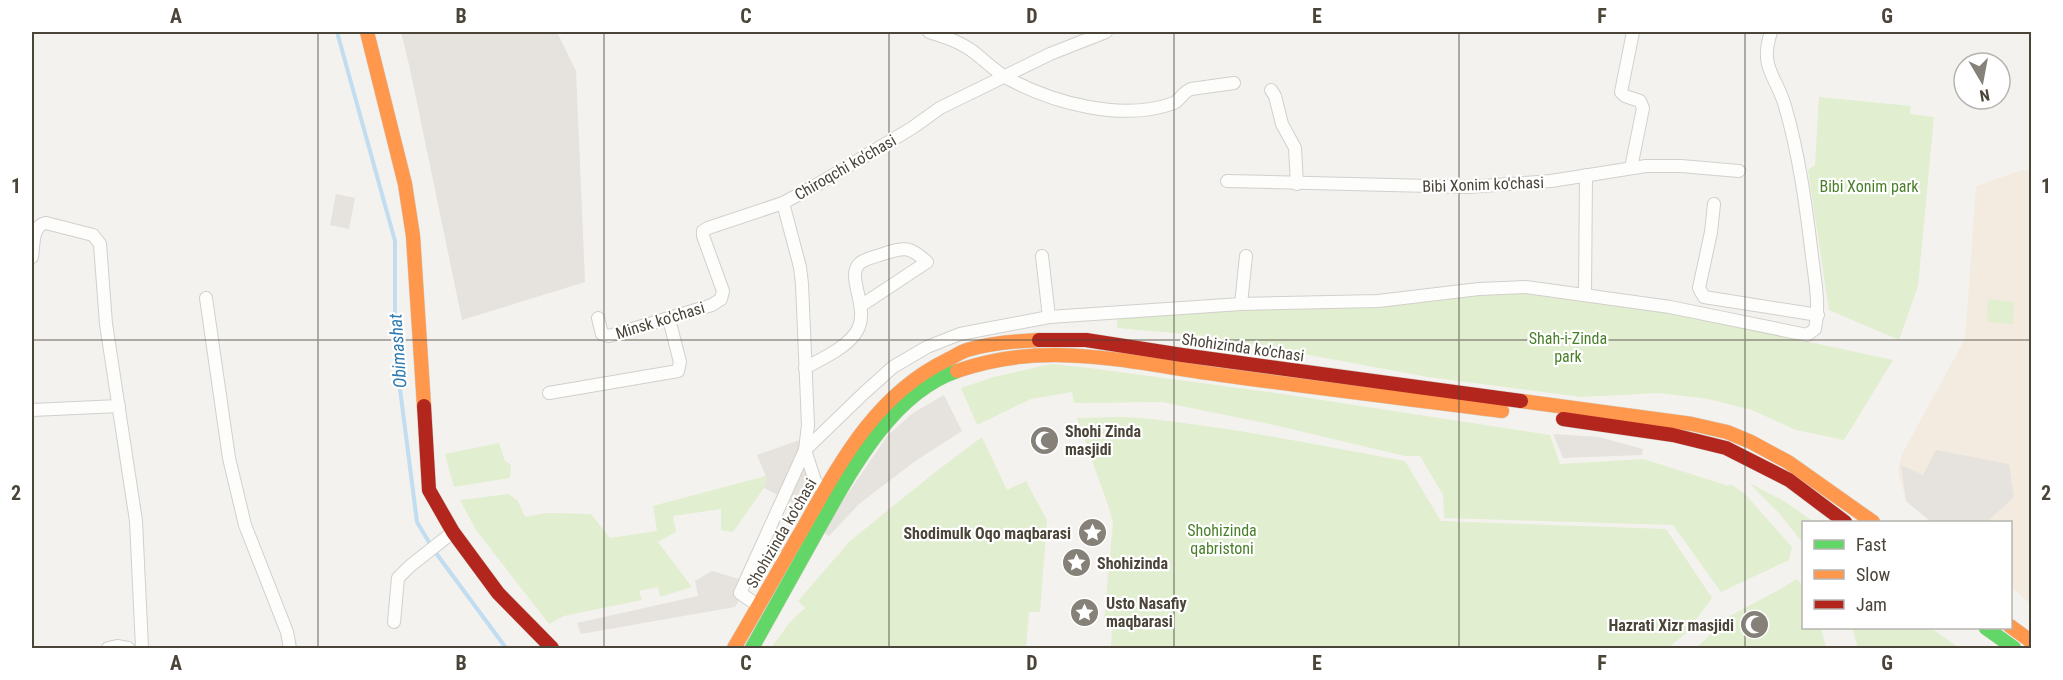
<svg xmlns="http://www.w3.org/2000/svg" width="2063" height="680" viewBox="0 0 2063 680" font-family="'Roboto Condensed',sans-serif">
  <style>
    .commercial { fill: #f3ebdf }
    .industrial { fill: #e6e2de }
    .green { fill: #e1eecf }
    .parking { fill: #e6e3df }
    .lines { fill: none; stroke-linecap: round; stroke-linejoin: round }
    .stream { stroke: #c0ddf1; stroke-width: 4 }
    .street-casing { stroke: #d2d0cb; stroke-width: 14 }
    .fast-casing { stroke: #d3cfc5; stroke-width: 15 }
    .slow-casing { stroke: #d3cfc5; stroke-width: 15 }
    .jam-casing { stroke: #d3cfc5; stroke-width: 15 }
    .street { stroke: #fdfdfc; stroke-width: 12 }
    .fast { stroke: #63d668; stroke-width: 14 }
    .slow { stroke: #ff974d; stroke-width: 14 }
    .jam { stroke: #b3261e; stroke-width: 14 }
    .grid { fill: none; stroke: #4b4439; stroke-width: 1.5; stroke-opacity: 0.55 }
    .labels { text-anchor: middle; stroke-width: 4.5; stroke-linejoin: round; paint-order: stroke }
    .street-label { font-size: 16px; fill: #4b4439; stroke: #fff }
    .park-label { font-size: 16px; fill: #4a7f2a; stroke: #fff }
    .poi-label { font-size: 16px; font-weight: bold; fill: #4b4439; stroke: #fff; text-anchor: start }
    .water-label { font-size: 18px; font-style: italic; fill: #2e7ab2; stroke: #fff }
    .neatline { fill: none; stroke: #4b4439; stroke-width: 2 }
    .grid-label { font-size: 20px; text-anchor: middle; font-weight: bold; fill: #4b4439 }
  </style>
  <rect width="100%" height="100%" fill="#f4f2ee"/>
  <path class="commercial" d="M2023 170H2031V604L2011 587 2010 522H1932L1906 501 1898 470 1902 454 1965 339 1976 186Z"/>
  <path class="industrial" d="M401 32H557L576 71 585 282 462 320 410 69Z"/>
  <g class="green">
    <path d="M1819 97 1911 106 1910 114 1934 117 1918 286 1899 340 1829 310 1808 170 1815 165Z"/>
    <path d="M1516 293 1660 310 1893 360 1844 440 1796 430 1752 410 1708 399 1659 393 1581 397 1428 377 1206 336 1117 328 1118 313Z"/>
    <path d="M1988 299 2014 302 2013 324 1987 322Z"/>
    <path d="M1051 364 1082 367 1276 393 1550 435 1560 464 1643 459 1729 486 1730 484 1744 493 1792 547 1789 560 1721 592 1673 525 1444 518 1443 495 1420 456H1405L1274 425 1162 402 1074 403 1072 392 1031 399 977 425 961 388 994 377Z"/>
    <path d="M1077 418C1098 418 1120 416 1142 418 1230 427 1318 445 1405 461L1441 521 1666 529 1712 598 1685 634 1668 648H1111L1112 628 1104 620 1113 523 1109 508Z"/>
    <path d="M982 437 1007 490 1026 481 1047 520 1040 612H1029L1026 647 1016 646 1015 648H771L790 622 805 608 798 601 850 541 934 473Z"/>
    <path d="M499 443 505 461 511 465 510 478 454 487 445 454Z"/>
    <path d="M766 476 767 479 764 488 733 532 721 530V509L673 516 676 532 658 542 692 587 660 597 658 587 639 591 642 600 564 616 549 624 476 530 460 500 509 494 518 501 525 517 547 513 591 514 610 538 657 531 653 506Z"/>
    <path d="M1749 483 1784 501 1814 522H1804L1802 542 1778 512Z"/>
    <path d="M1796 579 1803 585 1804 628H1821L1826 648H1697L1726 618 1786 586Z"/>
    <path d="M1852 628H1931L1959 648H1858Z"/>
  </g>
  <g class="parking">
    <path d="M336 194 355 198 349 229 330 225Z"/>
    <path d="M944 395 962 431 914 462 859 504 829 536 822 531 888 435 913 413Z"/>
    <path d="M1553 434 1599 437 1643 449 1642 455 1563 458Z"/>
    <path d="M802 439 814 482 798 506 764 488 767 479 757 455Z"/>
    <path d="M1936 450 2009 464 2014 497 1987 522H1931L1906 501 1901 465 1923 475Z"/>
    <path d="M712 571 749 582 735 607 581 634 577 623 698 596 695 581Z"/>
  </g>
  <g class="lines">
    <path class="stream" d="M337 32 395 241V350L417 522 433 549 506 648"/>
    <defs>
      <g id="street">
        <path d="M929 32C945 37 961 42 975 53 985 61 995 71 1007 78 1053 103 1122 122 1174 103 1180 100 1183 92 1191 89L1234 83"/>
        <path d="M1271 90 1275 96 1282 124 1295 148 1297 184"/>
        <path d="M1631 168 1643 108 1640 101 1625 96 1621 92 1633 32"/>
        <path d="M1227 181 1470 187 1551 181 1646 166H1681L1739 171"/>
        <path d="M783 203 800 267 802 284 808 425 805 450 815 481 824 491"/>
        <path d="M1714 204 1711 232 1699 288 1704 297 1818 315"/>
        <path d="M1042 256 1049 317"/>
        <path d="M32 257C34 245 32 225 46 223L93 235 100 244 106 324 136 521 142 648"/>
        <path d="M1585 294 1586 175"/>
        <path d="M206 298 229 458 245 525 287 632 290 648"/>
        <path d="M1241 304 1246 256"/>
        <path d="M598 318 602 334 609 336 712 305 721 299 723 291 703 236V231L708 228 783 203 820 183 912 128 940 108 1050 54 1106 32"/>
        <path d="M805 368C821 359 844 349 855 334 873 310 844 277 860 263 866 258 878 256 886 253 907 246 911 248 927 262L862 305"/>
        <path d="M549 393 678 371 680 362 669 319"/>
        <path d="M32 410 119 406"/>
        <path d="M761 548 784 559"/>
        <path d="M757 605 740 593 805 450 864 393 893 367 927 347 960 334 1049 317 1241 304 1378 301 1479 289 1526 287 1670 307 1807 335 1815 329C1820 305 1815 280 1812 256 1806 206 1799 154 1785 106 1776 75 1759 68 1771 32"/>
        <path d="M394 622 398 578 410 566 453 532"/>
        <path d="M108 648 117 646 128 648"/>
      </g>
      <g id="fast">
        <path d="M1986 628 2014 648"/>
        <path d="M752 648C773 610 794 573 815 535 848 477 889 394 957 371"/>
      </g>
      <g id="slow">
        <path d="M367 32 405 184 413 236 424 406"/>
        <path d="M957 371C1047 339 1130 363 1222 375 1315 388 1409 399 1502 411"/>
        <path d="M1521 401 1692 424 1727 432 1751 442 1788 462 1873 522"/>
        <path d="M2010 626 2032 642"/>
        <path d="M734 648C757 609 779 569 802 530 840 463 875 395 947 360 954 357 960 352 967 350 990 343 1016 341 1039 340"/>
      </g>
      <g id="jam">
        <path d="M1039 340H1086L1182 355 1521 401"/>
        <path d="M424 406 429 490 453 532 498 593 552 648"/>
        <path d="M1563 419 1673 435 1726 448 1789 480 1845 522"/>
      </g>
    </defs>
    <use href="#street" class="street-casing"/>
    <use href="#fast" class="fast-casing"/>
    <use href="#slow" class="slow-casing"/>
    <use href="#jam" class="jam-casing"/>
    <use href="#street" class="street"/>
    <use href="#fast" class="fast"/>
    <use href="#slow" class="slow"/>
    <use href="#jam" class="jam"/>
  </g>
  <path class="grid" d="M318 32V648M604 32V648M889 32V648M1174 32V648M1459 32V648M1745 32V648M32 340H2032"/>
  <defs>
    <symbol id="mosque-disc" viewBox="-11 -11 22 22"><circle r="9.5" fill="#868178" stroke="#fff"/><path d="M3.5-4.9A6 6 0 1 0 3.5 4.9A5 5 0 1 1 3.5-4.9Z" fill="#fff"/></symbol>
    <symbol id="sight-disc" viewBox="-11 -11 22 22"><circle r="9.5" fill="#868178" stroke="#fff"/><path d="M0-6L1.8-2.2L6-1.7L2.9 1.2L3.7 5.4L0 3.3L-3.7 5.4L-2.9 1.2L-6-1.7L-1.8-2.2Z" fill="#fff"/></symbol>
  </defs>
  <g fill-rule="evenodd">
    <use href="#mosque-disc" x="1028" y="424" width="33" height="33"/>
    <use href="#sight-disc" x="1076" y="516" width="33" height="33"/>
    <use href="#sight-disc" x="1060" y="546" width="33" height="33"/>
    <use href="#sight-disc" x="1068" y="596" width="33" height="33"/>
    <use href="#mosque-disc" x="1738" y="608" width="33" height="33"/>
  </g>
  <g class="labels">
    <g class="street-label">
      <text transform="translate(845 167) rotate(-30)" y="6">Chiroqchi ko'chasi</text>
      <text transform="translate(1483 184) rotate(-2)" y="6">Bibi Xonim ko'chasi</text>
      <text transform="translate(660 320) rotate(-17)" y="6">Minsk ko'chasi</text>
      <text transform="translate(1243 347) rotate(8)" y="6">Shohizinda ko'chasi</text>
      <text transform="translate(781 533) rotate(-60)" y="6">Shohizinda ko'chasi</text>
    </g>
    <g class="park-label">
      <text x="1869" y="192">Bibi Xonim park</text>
      <text x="1568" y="344">Shah-i-Zinda<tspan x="1568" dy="18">park</tspan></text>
      <text x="1222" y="536">Shohizinda<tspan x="1222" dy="18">qabristoni</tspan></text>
    </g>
    <g class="poi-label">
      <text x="1065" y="437">Shohi Zinda<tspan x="1065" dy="18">masjidi</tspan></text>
      <text x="1071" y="539" text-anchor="end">Shodimulk Oqo maqbarasi</text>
      <text x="1097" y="569">Shohizinda</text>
      <text x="1106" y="609">Usto Nasafiy<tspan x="1106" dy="18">maqbarasi</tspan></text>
      <text x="1734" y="631" text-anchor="end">Hazrati Xizr masjidi</text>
    </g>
    <g class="water-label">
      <text transform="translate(398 351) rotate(-94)" y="6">Obimashat</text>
    </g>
  </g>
  <rect width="2063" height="680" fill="none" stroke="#ffffff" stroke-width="66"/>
  <rect x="1802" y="521" width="210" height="108" fill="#ffffff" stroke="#b7b4b0" stroke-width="1.5"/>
  <rect x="1814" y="540" width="30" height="9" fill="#63d668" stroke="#b7b4b0" stroke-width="1.5"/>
  <text x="1856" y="551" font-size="18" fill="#4b4439">Fast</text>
  <rect x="1814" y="570" width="30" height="9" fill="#ff974d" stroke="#b7b4b0" stroke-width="1.5"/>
  <text x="1856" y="581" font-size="18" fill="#4b4439">Slow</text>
  <rect x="1814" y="600" width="30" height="9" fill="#b3261e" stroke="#b7b4b0" stroke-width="1.5"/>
  <text x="1856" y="611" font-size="18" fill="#4b4439">Jam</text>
  <g transform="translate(1982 81) rotate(170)"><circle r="28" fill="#ffffff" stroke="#b7b4b0" stroke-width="1.5"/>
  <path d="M0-4.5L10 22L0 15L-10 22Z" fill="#868178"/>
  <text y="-9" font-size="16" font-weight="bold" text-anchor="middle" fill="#4b4439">N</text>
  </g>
  <rect x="33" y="33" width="1997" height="614" class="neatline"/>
  <g class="grid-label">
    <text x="176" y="23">A</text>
    <text x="461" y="23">B</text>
    <text x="746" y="23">C</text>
    <text x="1032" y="23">D</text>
    <text x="1317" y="23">E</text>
    <text x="1602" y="23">F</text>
    <text x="1887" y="23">G</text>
    <text x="16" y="193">1</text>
    <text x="2046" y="193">1</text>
    <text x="16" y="500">2</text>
    <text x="2046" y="500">2</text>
    <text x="176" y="670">A</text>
    <text x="461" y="670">B</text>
    <text x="746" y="670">C</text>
    <text x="1032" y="670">D</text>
    <text x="1317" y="670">E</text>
    <text x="1602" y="670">F</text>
    <text x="1887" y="670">G</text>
  </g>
</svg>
